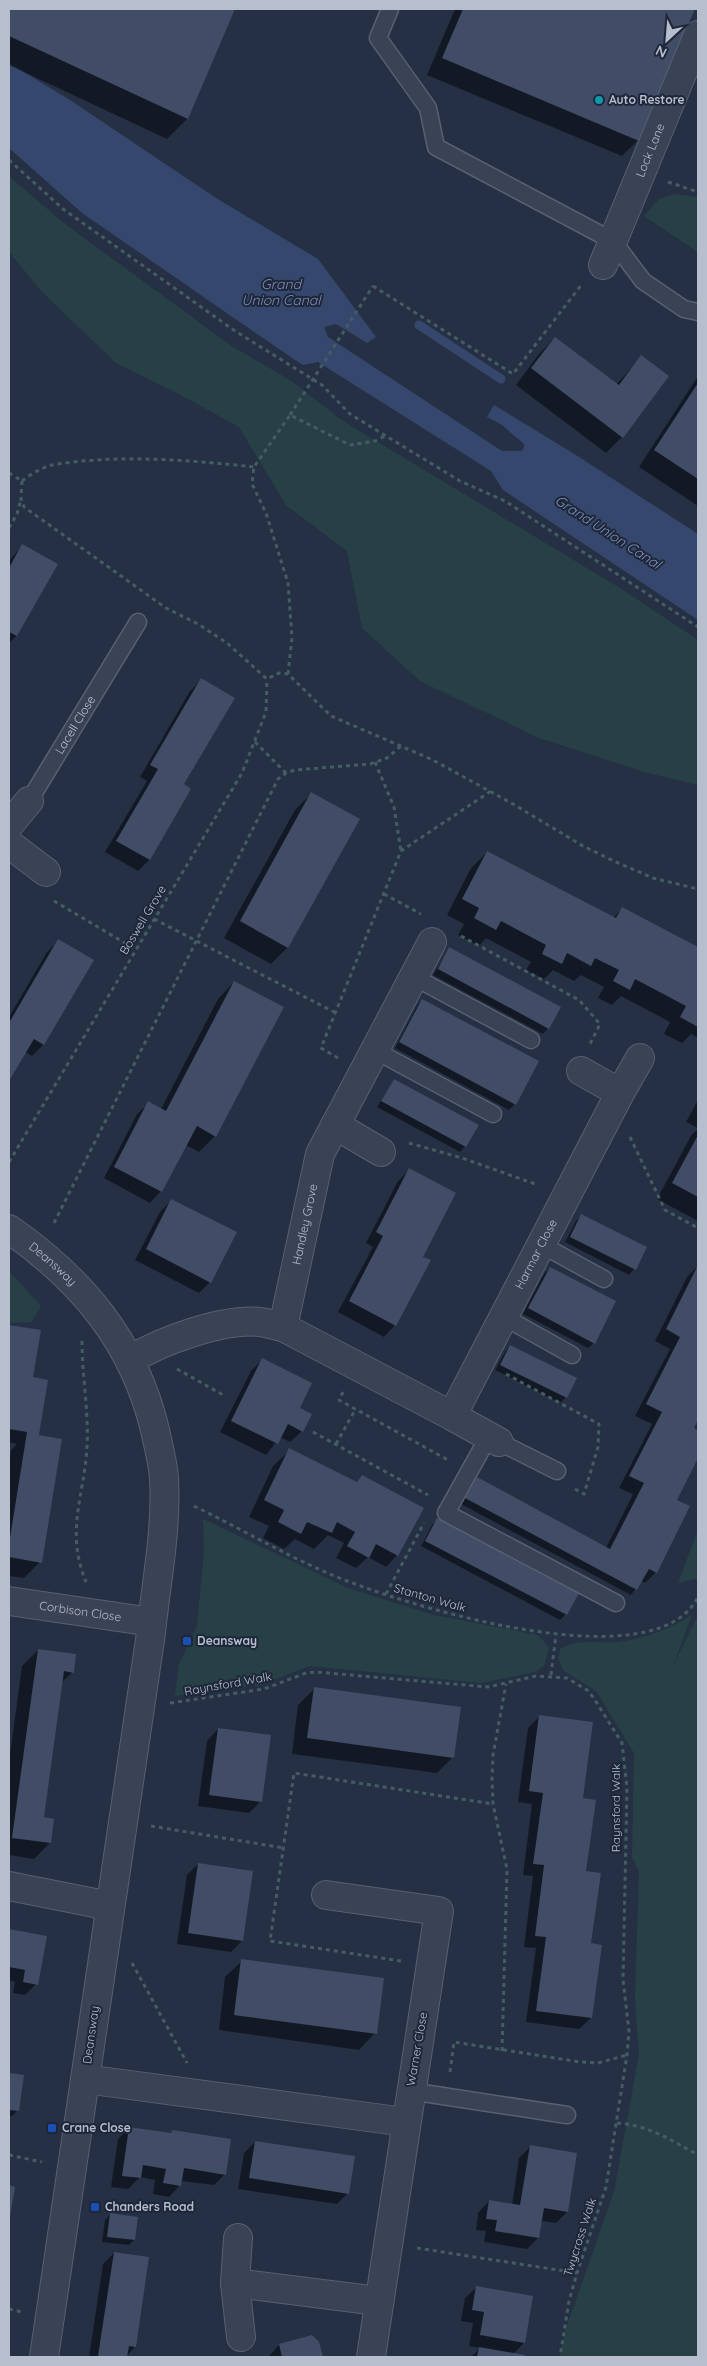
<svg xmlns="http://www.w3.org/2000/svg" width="707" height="2366" viewBox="0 0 707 2366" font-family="Quicksand,sans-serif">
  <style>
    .green { fill: #274046 }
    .water { fill: #35476c }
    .shadow { fill: #0007 }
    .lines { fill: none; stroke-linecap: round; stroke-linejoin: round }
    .stream { stroke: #35476c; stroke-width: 9 }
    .building { fill: #414c66 }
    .lane-casing { stroke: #586072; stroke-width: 19 }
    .street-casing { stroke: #586072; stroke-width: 30 }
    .path { stroke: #455d62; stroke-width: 3; stroke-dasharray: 4 4; stroke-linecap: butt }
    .lane { stroke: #3a4255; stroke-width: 16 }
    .street { stroke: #3a4255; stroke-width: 28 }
    .path-bridge { stroke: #455d62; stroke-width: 3; stroke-dasharray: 4 4; stroke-linecap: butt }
    .culture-dot { fill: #0f9aa8; stroke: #1e273a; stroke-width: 2 }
    .transit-dot { fill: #1a4fb4; stroke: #1e273a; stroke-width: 2 }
    .labels { text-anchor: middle; stroke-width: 4; stroke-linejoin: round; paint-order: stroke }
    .poi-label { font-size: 12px; font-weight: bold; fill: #b7bece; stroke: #1e273a; text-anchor: start }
    .street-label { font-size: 12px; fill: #b7bece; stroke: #1e273a }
    .water-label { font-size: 14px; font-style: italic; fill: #7c90b8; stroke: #1e273a }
  </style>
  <rect width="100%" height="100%" fill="#253045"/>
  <g class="green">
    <path d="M9 176 61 221 230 345 290 380 343 421 620 588 698 640V785L648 773 539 738 420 681 362 628 347 551 286 505 239 427 175 392 116 363 42 292 9 252Z"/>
    <path d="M673 194 698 197V252L644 216 658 200Z"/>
    <path d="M9 1271 41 1306 32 1322 9 1323Z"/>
    <path d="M203 1519 348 1588 434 1615 538 1635 549 1647 544 1666 535 1672 481 1683 310 1666 260 1685 175 1696 179 1664 197 1625 204 1553Z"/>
    <path d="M698 1530V1578L678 1583Z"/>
    <path d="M692 1615 673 1666 698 1615V2357H560L564 2334 614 2192 639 2054 635 2000 639 1871 632 1857 634 1753 596 1691 564 1671 558 1659 560 1649C584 1636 599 1646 624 1641 651 1637 669 1628 692 1615Z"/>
  </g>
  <path class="water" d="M9 63 70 100 216 198 318 259 376 337 367 343 336 324 324 327 328 337 502 451H521L524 448V444L502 425 487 417 494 405 576 455 698 534V620L503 490 491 471 318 362 303 365 292 358 82 213 9 148Z"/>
  <g class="shadow">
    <path d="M9 9H233L187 119 167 139 9 65Z"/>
    <path d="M455 9H693L638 140 622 156 427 75Z"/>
    <path d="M555 338 616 385 641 357 622 437 606 453 516 385 539 354Z"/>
    <path d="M698 376V506L639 467Z"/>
    <path d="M22 546 16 636 9 643V561Z"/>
    <path d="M201 680 182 785 190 790 149 860 138 871 105 852 147 781 140 777 190 691Z"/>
    <path d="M311 794 358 819 287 948 271 964 224 938 295 810Z"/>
    <path d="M487 852 613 918 622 909 698 949V1038L691 1034 682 1043 664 1034 670 1022 621 996 612 1005 598 998 604 987 581 975 574 981 553 970 544 979 526 970 531 962 486 938 479 946 458 935 464 924 447 915 471 868Z"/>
    <path d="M58 941 93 961 43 1045 32 1056 25 1052 9 1078V1017L47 952Z"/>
    <path d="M450 949 548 1028 543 1034 433 975Z"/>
    <path d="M234 982 215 1136 199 1152 186 1145 161 1191 150 1203 104 1178 137 1114 149 1103 161 1109 218 999Z"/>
    <path d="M422 1000 538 1061 515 1104 509 1110 395 1048 417 1006Z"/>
    <path d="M394 1080 465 1146 460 1152 377 1107Z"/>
    <path d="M698 1100V1128L686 1122Z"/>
    <path d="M698 1129V1221L657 1199 692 1134Z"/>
    <path d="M409 1170 395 1325 384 1337 338 1312 373 1247 366 1243 398 1181Z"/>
    <path d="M172 1200 210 1282 199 1293 135 1260 160 1212Z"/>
    <path d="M582 1215 634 1269 629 1275 565 1242 576 1221Z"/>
    <path d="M698 1266V1417L692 1429 698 1432V1455L675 1500 656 1572 645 1583 641 1581 631 1595 461 1504 477 1479 606 1548 633 1494 619 1488 652 1424 635 1416 670 1349 655 1341 687 1277Z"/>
    <path d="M550 1268 594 1343 588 1348 523 1314 544 1274Z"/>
    <path d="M9 1326 39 1331 32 1378 38 1435 40 1562 24 1578 9 1576V1466L11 1450 17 1444 9 1442Z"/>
    <path d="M510 1346 575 1379 565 1398 560 1403 495 1370 505 1352Z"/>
    <path d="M263 1359 298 1409 302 1431 290 1442 280 1437 266 1455 220 1432 251 1371Z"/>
    <path d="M290 1450 356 1483 362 1476 397 1555 386 1567 368 1557 356 1568 336 1558 344 1543 328 1535 314 1549 295 1539 284 1549 263 1538 269 1526 249 1517 273 1466Z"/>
    <path d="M437 1520 566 1614 560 1620 421 1546 432 1525Z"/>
    <path d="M38 1650 73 1672 61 1683 42 1818 50 1843 34 1859 9 1855V1762L22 1666Z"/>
    <path d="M314 1689 453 1757 437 1773 292 1754 298 1705Z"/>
    <path d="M540 1716 582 1799 590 1944 591 2018 579 2029 526 2022 536 1948 524 1947 533 1876 523 1875 532 1804 518 1802 528 1728Z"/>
    <path d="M218 1729 261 1801 249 1813 198 1806 207 1741Z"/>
    <path d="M198 1864 242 1941 231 1952 177 1944 187 1875Z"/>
    <path d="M9 1930 45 1937 36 1984 25 1995 13 1993 15 1982 9 1980Z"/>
    <path d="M242 1961 375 2033 359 2050 219 2030 225 1977Z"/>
    <path d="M9 2074 23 2076 17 2111 12 2116H9Z"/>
    <path d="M129 2128 169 2134 172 2131 225 2174 214 2185 181 2181 180 2185 169 2197 153 2194 155 2180 140 2177 128 2189 111 2187 118 2139Z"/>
    <path d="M255 2142 348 2193 337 2204 238 2189 244 2153Z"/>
    <path d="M530 2147 567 2212 556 2223 541 2221 538 2238 527 2249 484 2242 486 2231 476 2230 478 2213 489 2201 512 2205 519 2158Z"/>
    <path d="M111 2214 134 2240 129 2245 102 2242 105 2220Z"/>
    <path d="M114 2253 135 2347 126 2357H89L103 2264Z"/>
    <path d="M477 2287 524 2343 513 2354 523 2357H471L480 2348 469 2346 473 2323 461 2321 465 2298Z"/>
    <path d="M312 2336 318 2342 322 2357H268L279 2345Z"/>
  </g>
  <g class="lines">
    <path class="stream" d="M419 325 501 379"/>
  </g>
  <g class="building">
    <path d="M9 9H235L188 119 9 36Z"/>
    <path d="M463 9H695L639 141 442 58Z"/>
    <path d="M555 337 619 385 641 355 669 376 623 438 531 368Z"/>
    <path d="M698 383V479L654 450Z"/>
    <path d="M22 544 58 564 17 636 9 632V568Z"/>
    <path d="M201 678 235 698 184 784 191 789 150 860 116 841 158 769 150 765Z"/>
    <path d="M311 792 360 819 288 948 240 921Z"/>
    <path d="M487 851 616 918 622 907 698 947V1027L680 1017 686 1006 635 979 630 990 613 981 619 970 595 958 591 966 567 953 562 964 542 954 546 945 501 921 496 930 474 918 479 908 462 899Z"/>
    <path d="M58 939 94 960 44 1045 34 1039 9 1081V1023Z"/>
    <path d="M449 947 561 1007 549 1029 438 969Z"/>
    <path d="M234 981 284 1007 216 1137 197 1126 162 1192 114 1167 148 1101 166 1111Z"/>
    <path d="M422 999 539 1061 516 1105 399 1042Z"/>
    <path d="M394 1079 479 1125 466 1147 381 1101Z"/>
    <path d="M698 1135V1197L672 1183Z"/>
    <path d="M409 1168 456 1193 423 1257 431 1260 396 1326 349 1301 383 1236 376 1232Z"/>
    <path d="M171 1199 237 1232 211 1283 146 1249Z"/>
    <path d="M581 1214 647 1247 636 1270 570 1237Z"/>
    <path d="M698 1265V1420L694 1428 698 1431V1458L677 1500 690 1506 657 1573 649 1569 637 1590 465 1498 477 1477 610 1549 644 1483 629 1476 662 1412 646 1404 680 1337 666 1329Z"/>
    <path d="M550 1267 616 1301 595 1344 528 1308Z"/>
    <path d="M9 1325 41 1330 33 1377 48 1380 39 1435 62 1439 42 1563 9 1557V1544L27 1432 9 1429Z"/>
    <path d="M510 1345 577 1378 567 1398 500 1365Z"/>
    <path d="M262 1358 312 1383 300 1408 312 1414 303 1432 288 1424 278 1444 231 1421Z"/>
    <path d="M289 1448 357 1482 362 1475 424 1508 398 1556 376 1544 369 1558 347 1546 355 1532 337 1522 332 1533 307 1522 301 1534 278 1522 284 1510 264 1500Z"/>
    <path d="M437 1518 579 1593 567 1615 425 1541Z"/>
    <path d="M38 1649 76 1654 74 1673 64 1671 44 1817 54 1819 51 1843 12 1838Z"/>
    <path d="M314 1687 461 1707 454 1758 307 1738Z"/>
    <path d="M539 1715 593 1722 583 1798 596 1800 586 1871 601 1873 591 1943 602 1945 592 2018 536 2011 546 1937 535 1936 544 1865 533 1864 543 1793 529 1791Z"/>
    <path d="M218 1728 271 1735 262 1802 209 1795Z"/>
    <path d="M198 1863 253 1871 243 1941 188 1933Z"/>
    <path d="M9 1929 47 1936 38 1985 23 1982 25 1970 9 1967Z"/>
    <path d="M241 1959 384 1978 377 2034 234 2015Z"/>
    <path d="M9 2073 24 2075 19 2111 9 2110Z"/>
    <path d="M129 2127 171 2133 172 2130 231 2139 226 2175 184 2168 181 2186 163 2183 166 2169 143 2165 141 2178 122 2176Z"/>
    <path d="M255 2141 355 2156 349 2194 249 2178Z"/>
    <path d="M530 2145 577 2153 568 2212 544 2208 539 2238 495 2231 497 2220 486 2219 489 2200 520 2205Z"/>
    <path d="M9 2185 15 2187 10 2217H9Z"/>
    <path d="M110 2213 138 2217 135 2240 107 2237Z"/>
    <path d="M114 2252 149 2257 136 2347 129 2346 127 2357 98 2356Z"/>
    <path d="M476 2286 533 2296 525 2343 480 2335 484 2312 472 2310Z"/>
    <path d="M312 2335 319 2342 323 2357H282L279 2344Z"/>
    <path d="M479 2347 525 2355 524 2357H477Z"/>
  </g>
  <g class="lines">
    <defs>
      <g id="lane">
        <path d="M390 9 378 38 428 108 436 147 613 241 643 281 684 309 698 312"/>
        <path id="s1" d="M29 801 138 622"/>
        <path d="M414 977 531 1040"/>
        <path d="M374 1050 493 1114"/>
        <path d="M542 1245 604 1279"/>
        <path d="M504 1317 572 1355"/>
        <path d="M489 1436 446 1513 616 1603"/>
        <path d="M499 1442 557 1471"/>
        <path d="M410 2091 567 2115"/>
      </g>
      <g id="street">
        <path id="s2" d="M603 265 698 35"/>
        <path d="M9 825 29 801"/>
        <path d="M9 844 46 872"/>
        <path d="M581 1071 620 1093"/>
        <path d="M335 1125 381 1152"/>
        <path id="s3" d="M9 1229C82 1280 134 1342 155 1430 158 1445 163 1462 164 1478 167 1531 156 1582 151 1633L44 2357"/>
        <path id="s4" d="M283 1327 320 1154 432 942"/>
        <path id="s5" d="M130 1360C161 1341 223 1318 260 1322 268 1323 276 1326 283 1327L452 1416 620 1093 640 1058"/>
        <path d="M452 1416 499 1442"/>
        <path id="s6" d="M9 1601 152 1622"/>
        <path d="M9 1886 110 1906"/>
        <path d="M326 1895 439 1911 371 2357"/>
        <path d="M85 2079 405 2122"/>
        <path d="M238 2238 235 2283 241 2337"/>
        <path d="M235 2283 378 2301"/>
      </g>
    </defs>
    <use href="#lane" class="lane-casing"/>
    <use href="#street" class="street-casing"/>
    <g class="path">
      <path d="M9 160 63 209 235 331 322 385 350 414 460 481 505 501 698 627"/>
      <path d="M668 182 698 192"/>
      <path d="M373 286 513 374 582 284"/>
      <path d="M9 473 22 481"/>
      <path d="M22 481 21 499 24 507 166 608 198 624 227 643 267 679 279 673 288 674 331 716 433 760 513 804 583 846 616 862 653 878 698 889"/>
      <path d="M22 481C31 474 41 468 52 465 115 454 191 460 254 467"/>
      <path d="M9 528 17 514 21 499"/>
      <path d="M288 674 292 638 288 583 266 513 252 484 254 467 290 415 350 445 375 441 385 436"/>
      <path d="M255 742 286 773"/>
      <path d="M375 762 394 807 401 851"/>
      <path d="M384 894 421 914"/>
      <path d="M54 901 135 949"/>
      <path d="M154 919 336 1013"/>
      <path d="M461 936 579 1000 600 1024 590 1044"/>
      <path d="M338 1058 321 1048 401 851 491 791"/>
      <path d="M630 1137 665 1210 698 1228"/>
      <path d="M409 1143 462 1158 538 1185"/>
      <path d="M9 1162 242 773 266 712 267 679"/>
      <path d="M54 1223 278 779 286 773 295 770 370 764 387 758 401 746"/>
      <path d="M82 1341C82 1377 89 1412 87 1447 84 1498 65 1531 86 1582"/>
      <path d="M177 1369 225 1396"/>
      <path d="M506 1374 599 1424 598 1447 584 1494 573 1488"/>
      <path d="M343 1392 339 1400 448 1460"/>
      <path d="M313 1432 428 1495"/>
      <path d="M336 1444 355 1410"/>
      <path d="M194 1506C248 1532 301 1565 358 1585 425 1610 656 1680 698 1597"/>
      <path d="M386 1594 424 1523"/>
      <path d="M551 1675 556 1634"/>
      <path d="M170 1703 264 1689 306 1673 316 1672 488 1687 536 1676 567 1678 587 1690 593 1697 622 1743 627 1788 623 1980 629 2031 627 2055 606 2187 577 2273 569 2301 560 2357"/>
      <path d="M151 1826 284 1848"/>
      <path d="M401 1961 270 1941 294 1773 493 1804"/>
      <path d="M132 1963 187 2063"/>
      <path d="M502 2051 507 1869 493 1804 492 1778 493 1755 506 1684"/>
      <path d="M450 2072 454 2042 580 2062 598 2063 627 2055"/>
      <path d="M617 2123C648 2125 671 2140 698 2155"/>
      <path d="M9 2155 42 2162"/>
      <path d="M417 2248 577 2273"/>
      <path d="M9 2309 22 2312"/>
    </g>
    <use href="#lane" class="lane"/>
    <use href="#street" class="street"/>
    <path class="path-bridge" d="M290 415 373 286"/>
  </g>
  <circle class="culture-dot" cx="599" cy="100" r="5"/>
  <g class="transit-dot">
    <rect x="182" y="1636" width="10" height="10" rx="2.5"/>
    <rect x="47" y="2123" width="10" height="10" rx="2.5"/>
    <rect x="90" y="2202" width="10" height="10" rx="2.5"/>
  </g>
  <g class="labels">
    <g class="poi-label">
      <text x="609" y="104">Auto Restore</text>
      <text x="197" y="1645">Deansway</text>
      <text x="62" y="2132">Crane Close</text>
      <text x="105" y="2211">Chanders Road</text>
    </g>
    <g class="street-label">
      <text dy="4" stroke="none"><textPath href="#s2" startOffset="124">Lock Lane</textPath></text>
      <text dy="4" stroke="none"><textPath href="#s1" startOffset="89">Lacell Close</textPath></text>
      <text transform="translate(143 920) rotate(-59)" y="4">Boswell Grove</text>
      <text dy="4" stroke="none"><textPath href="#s4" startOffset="105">Handley Grove</textPath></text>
      <text dy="4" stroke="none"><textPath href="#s5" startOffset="534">Harmar Close</textPath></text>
      <text dy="4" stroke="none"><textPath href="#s3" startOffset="56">Deansway</textPath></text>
      <text transform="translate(430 1598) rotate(16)" y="4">Stanton Walk</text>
      <text dy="4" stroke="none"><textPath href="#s6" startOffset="72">Corbison Close</textPath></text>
      <text transform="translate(228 1684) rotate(-10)" y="4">Raynsford Walk</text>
      <text transform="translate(616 1808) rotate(-90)" y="4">Raynsford Walk</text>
      <text transform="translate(91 2035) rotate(-82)" y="4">Deansway</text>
      <text transform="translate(417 2049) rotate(-80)" y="4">Warner Close</text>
      <text transform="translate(580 2237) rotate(-72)" y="4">Twycross Walk</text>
    </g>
    <g class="water-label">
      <text x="281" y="289">Grand<tspan x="281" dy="16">Union Canal</tspan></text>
      <text transform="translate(608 532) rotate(33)" y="5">Grand Union Canal</text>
    </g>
  </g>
  <rect width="707" height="2366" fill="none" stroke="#b7bece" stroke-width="20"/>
  <g transform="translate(667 40) rotate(206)" stroke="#1e273a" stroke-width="4" paint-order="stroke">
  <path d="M0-4L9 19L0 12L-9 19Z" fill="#b7bece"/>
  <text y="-8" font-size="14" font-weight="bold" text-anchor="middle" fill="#b7bece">N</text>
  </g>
</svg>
